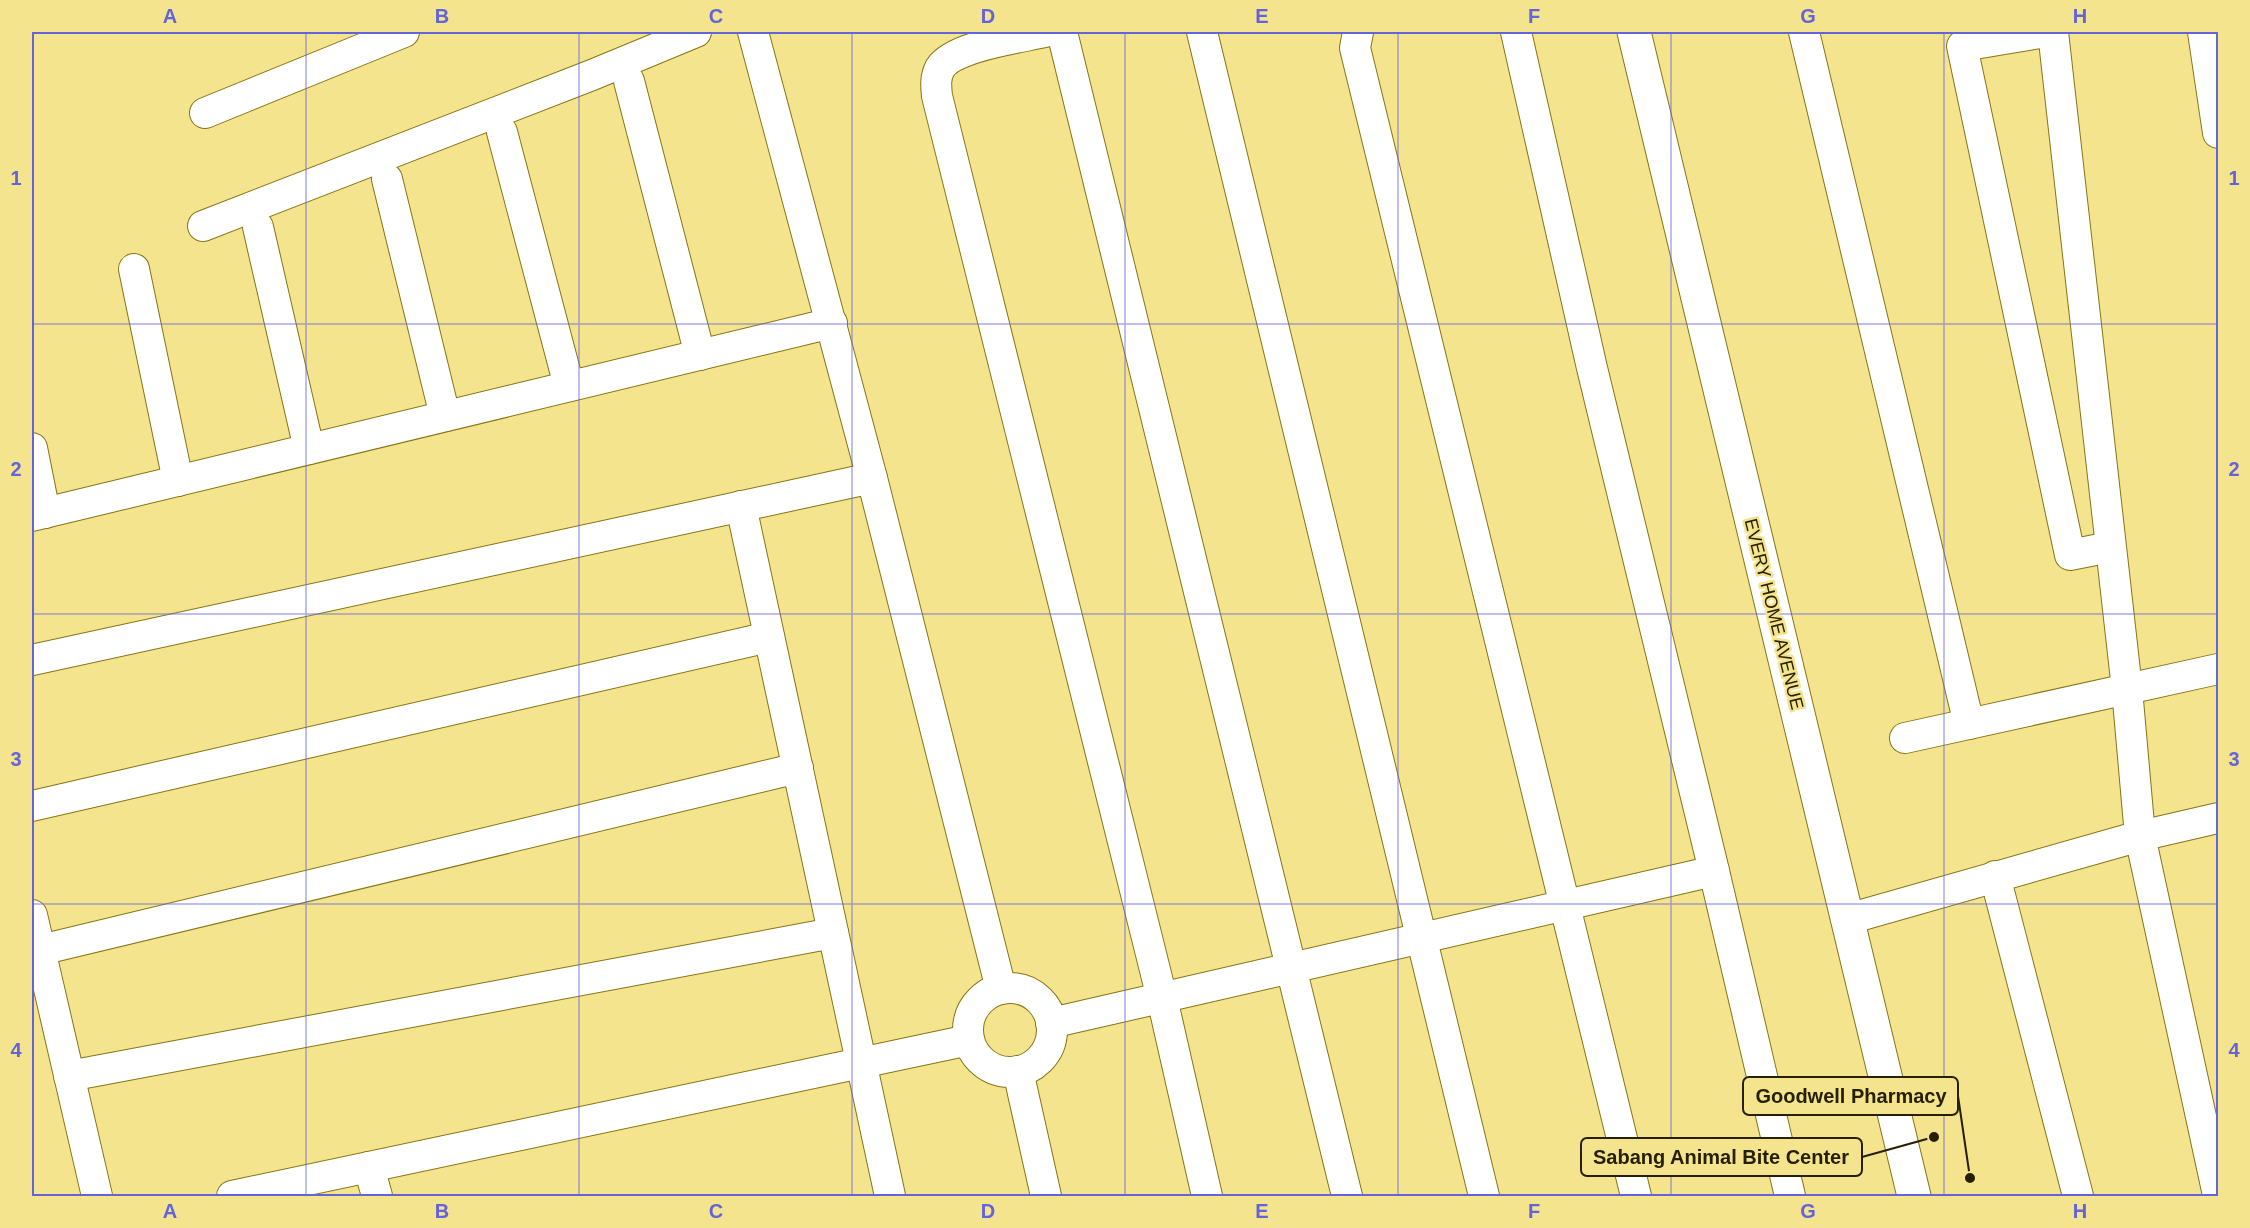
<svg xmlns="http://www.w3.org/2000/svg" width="2250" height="1228" viewBox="0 0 2250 1228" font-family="Arial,sans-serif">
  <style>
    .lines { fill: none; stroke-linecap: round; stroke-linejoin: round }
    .minor-casing { stroke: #857516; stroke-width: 32 }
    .tertiary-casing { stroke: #857516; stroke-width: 35 }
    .minor { stroke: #fff; stroke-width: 30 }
    .tertiary { stroke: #fff; stroke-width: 33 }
    .grid { fill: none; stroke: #6363db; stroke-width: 1.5; stroke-opacity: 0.55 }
    .labels { text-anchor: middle; stroke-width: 5; stroke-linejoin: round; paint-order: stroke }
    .street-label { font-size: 18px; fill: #272000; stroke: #f4e48d }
    .leader { fill: none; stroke: #272000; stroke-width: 2 }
    .callout-dot { fill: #272000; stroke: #f4e48d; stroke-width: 2 }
    .callout { fill: #f4e48d; stroke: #272000; stroke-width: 2 }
    .callout-label { font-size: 20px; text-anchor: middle; font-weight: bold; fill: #272000 }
    .neatline { fill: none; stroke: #6363db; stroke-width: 2 }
    .grid-label { font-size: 20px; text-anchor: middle; font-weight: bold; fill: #6363db }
  </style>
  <rect width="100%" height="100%" fill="#f4e48d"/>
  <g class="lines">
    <defs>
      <g id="minor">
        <path d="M753 32 872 478 1001 989"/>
        <path d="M1045 32C1019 38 954 46 940 68 935 78 936 86 937 96L1162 998 1207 1196"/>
        <path d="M1062 32 1347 1196"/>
        <path d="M1202 32 1484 1196"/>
        <path d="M1358 32 1355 48 1636 1196"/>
        <path d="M1516 32 1592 368 1714 871 1790 1196"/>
        <path d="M1804 32 1969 724"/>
        <path d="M2046 32 1962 46 2070 555 2110 547"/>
        <path d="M2053 32 2127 689 2140 836 2218 1195"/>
        <path d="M2203 32 2218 133"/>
        <path d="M629 81 700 355"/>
        <path d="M205 113 404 32"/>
        <path d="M502 132 569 386"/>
        <path d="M387 179 445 416"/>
        <path d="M203 226 592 75 696 32"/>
        <path d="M258 227 309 449"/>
        <path d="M134 269 178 481"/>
        <path d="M32 448 45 513"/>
        <path d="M741 506 890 1196"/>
        <path d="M32 516 832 323"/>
        <path d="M32 660 872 478"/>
        <path d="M1905 738 2218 669"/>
        <path d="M32 806 769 637"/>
        <path d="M1995 876 2078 1196"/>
        <path d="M32 915 97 1196"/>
        <path d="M1848 919 2140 836 2218 818"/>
        <path d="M32 952 798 768"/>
        <circle cx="1010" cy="1030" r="42"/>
        <path d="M1051 1023 1714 871"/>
        <path d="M1018 1071 1046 1196"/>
        <path d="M69 1076 833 933"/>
        <path d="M369 1167 377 1196"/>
        <path d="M232 1196 969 1040"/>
      </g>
      <path id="tertiary" d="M1634 32 1914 1196"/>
    </defs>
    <use href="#minor" class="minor-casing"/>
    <use href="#tertiary" class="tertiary-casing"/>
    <use href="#minor" class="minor"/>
    <use href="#tertiary" class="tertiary"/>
  </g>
  <path class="grid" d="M306 32V1196M579 32V1196M852 32V1196M1125 32V1196M1398 32V1196M1671 32V1196M1944 32V1196M32 324H2218M32 614H2218M32 904H2218"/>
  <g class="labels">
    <g class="street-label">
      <text transform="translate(1774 614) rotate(76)" y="6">EVERY HOME AVENUE</text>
    </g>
  </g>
  <path class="leader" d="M1970 1178L1958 1096M1934 1137L1862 1157"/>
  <g class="callout-dot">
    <circle cx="1970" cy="1178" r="6"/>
    <circle cx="1934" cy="1137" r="6"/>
  </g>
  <g class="callout">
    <rect x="1743" y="1077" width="215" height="38" rx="6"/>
    <rect x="1581" y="1138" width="281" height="38" rx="6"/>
  </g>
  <g class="callout-label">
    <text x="1851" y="1103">Goodwell Pharmacy</text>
    <text x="1721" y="1164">Sabang Animal Bite Center</text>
  </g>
  <rect width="2250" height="1228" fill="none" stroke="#f4e48d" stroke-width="66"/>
  <rect x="33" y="33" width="2184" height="1162" class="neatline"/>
  <g class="grid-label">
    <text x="170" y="23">A</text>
    <text x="442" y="23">B</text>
    <text x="716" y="23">C</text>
    <text x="988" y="23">D</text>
    <text x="1262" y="23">E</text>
    <text x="1534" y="23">F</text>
    <text x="1808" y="23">G</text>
    <text x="2080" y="23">H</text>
    <text x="16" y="185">1</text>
    <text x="2234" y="185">1</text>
    <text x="16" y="476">2</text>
    <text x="2234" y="476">2</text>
    <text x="16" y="766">3</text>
    <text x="2234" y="766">3</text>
    <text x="16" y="1057">4</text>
    <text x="2234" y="1057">4</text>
    <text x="170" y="1218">A</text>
    <text x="442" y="1218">B</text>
    <text x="716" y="1218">C</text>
    <text x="988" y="1218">D</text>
    <text x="1262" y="1218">E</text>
    <text x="1534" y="1218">F</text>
    <text x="1808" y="1218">G</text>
    <text x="2080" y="1218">H</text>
  </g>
</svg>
